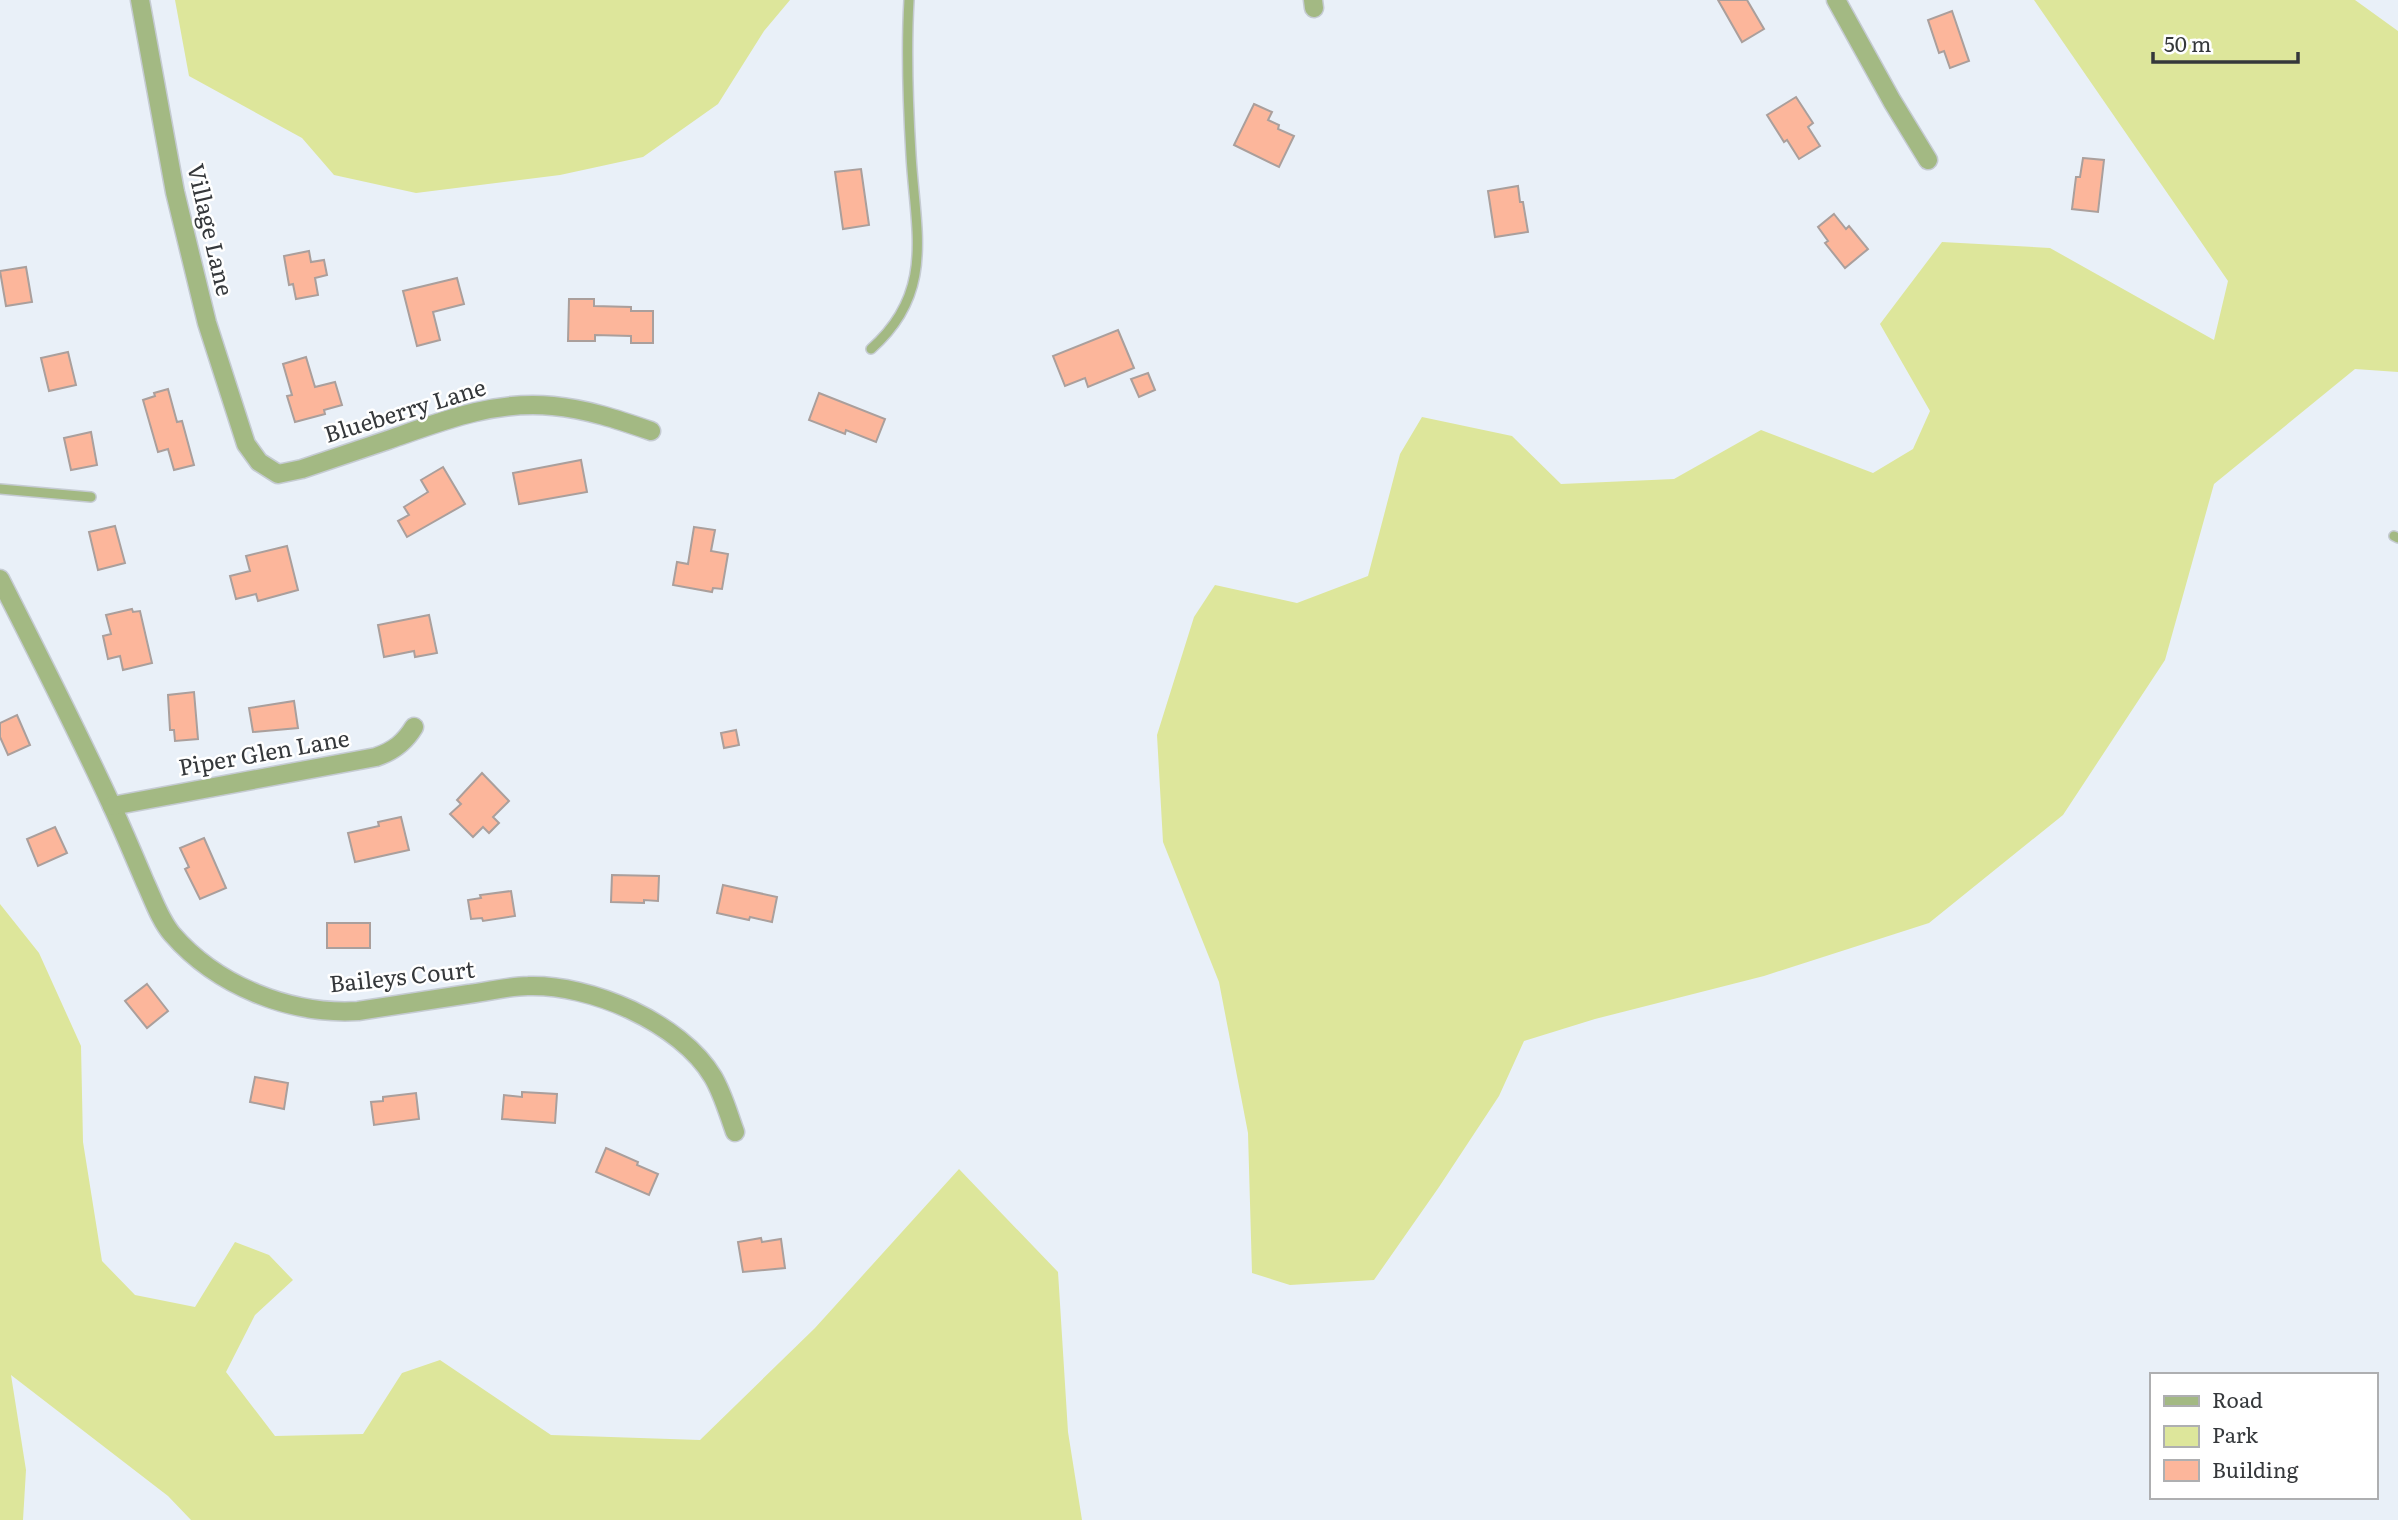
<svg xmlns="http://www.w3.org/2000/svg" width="2398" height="1520" viewBox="0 0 2398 1520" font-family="Literata,serif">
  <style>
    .green { fill: #dde69b }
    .building { fill: #fcb69b; stroke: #aa9f9c; stroke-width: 2 }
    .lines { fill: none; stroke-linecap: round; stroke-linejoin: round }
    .lane-casing { stroke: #c5cbd2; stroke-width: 12 }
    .street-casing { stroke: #c5cbd2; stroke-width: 21 }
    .lane { stroke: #a3b983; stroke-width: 9 }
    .street { stroke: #a3b983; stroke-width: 18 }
    .labels { text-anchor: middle; stroke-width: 5; stroke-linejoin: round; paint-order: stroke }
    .street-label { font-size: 23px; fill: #35383b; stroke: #fff }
  </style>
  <rect width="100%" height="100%" fill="#e9f0f8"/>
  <g class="green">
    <path d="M175 0H790L764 31 718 104 643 157 560 175 416 193 334 175 302 138 189 76Z"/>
    <path d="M2034 0H2355L2398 31V372L2355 369 2214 484 2165 660 2063 815 1929 923 1764 976 1595 1019 1524 1041 1499 1096 1439 1187 1374 1280 1290 1285 1252 1273 1248 1133 1219 982 1163 842 1157 735 1194 617 1215 585 1297 603 1368 576 1400 454 1422 417 1512 436 1561 484 1674 479 1761 430 1873 473 1913 449 1930 411 1880 324 1942 242 2050 248 2214 340 2228 281Z"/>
    <path d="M0 904 39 953 81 1046 83 1142 102 1261 135 1295 195 1307 235 1242 269 1255 293 1280 255 1315 226 1372 275 1436 363 1434 402 1373 440 1360 551 1435 700 1440 815 1328 959 1169 1058 1272 1068 1432 1082 1520H191L168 1496 11 1375 26 1470 23 1520H0Z"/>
  </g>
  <g class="building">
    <path d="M1718 0H1747L1764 29 1742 42Z"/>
    <path d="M1952 11 1969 61 1950 68 1944 51 1939 53 1928 20Z"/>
    <path d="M1796 97 1813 123 1808 127 1820 146 1799 159 1787 140 1784 142 1767 115Z"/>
    <path d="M1254 104 1272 112 1268 120 1279 125 1278 129 1294 136 1279 167 1234 145Z"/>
    <path d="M2083 158 2104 160 2098 212 2072 209 2076 177H2080Z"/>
    <path d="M861 169 869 225 843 229 835 172Z"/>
    <path d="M1518 186 1520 202H1523L1528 232 1495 237 1488 191Z"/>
    <path d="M1834 214 1846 229 1849 226 1868 249 1845 268 1825 243 1828 241 1818 227Z"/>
    <path d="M309 251 311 262 324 260 327 275 315 278 318 295 296 299 293 284 289 285 284 256Z"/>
    <path d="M26 267 32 302 6 306 0 271Z"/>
    <path d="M457 278 464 304 433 312 440 340 417 346 403 291Z"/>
    <path d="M569 299H594V306L631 307V311H653V343H631V336L595 335V341H568Z"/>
    <path d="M1118 330 1134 368 1088 387 1085 378 1065 386 1053 356Z"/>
    <path d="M68 352 76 385 49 391 41 358Z"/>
    <path d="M306 357 315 387 335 382 342 405 324 410 325 414 295 422 287 396 292 395 283 364Z"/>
    <path d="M1148 373 1155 390 1139 397 1131 379Z"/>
    <path d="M168 389 177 422 182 421 194 465 174 470 168 449 158 452 143 400 155 396 154 393Z"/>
    <path d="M819 393 885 419 876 442 846 430 845 434 809 420Z"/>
    <path d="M91 432 97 465 71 470 64 438Z"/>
    <path d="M581 460 587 492 519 504 513 473Z"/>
    <path d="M443 467 465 504 407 537 398 521 409 515 404 507 428 492 421 480Z"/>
    <path d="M115 526 125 563 98 570 89 532Z"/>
    <path d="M694 527 715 530 711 551 728 554 722 589 713 588 712 592 673 585 677 562 688 564Z"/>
    <path d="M287 546 298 590 258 601 256 594 236 599 230 576 250 571 246 556Z"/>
    <path d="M132 609 133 612 140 611 152 663 123 670 120 656 108 659 103 636 111 634 106 615Z"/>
    <path d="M429 615 437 653 415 657 414 651 384 657 378 625Z"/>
    <path d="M194 692 198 739 175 741 174 730H170L168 695Z"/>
    <path d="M294 701 298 728 253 732 249 708Z"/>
    <path d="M17 715 30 745 8 755 0 737V723Z"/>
    <path d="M736 730 739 745 724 748 721 733Z"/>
    <path d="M482 773 509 801 493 817 499 823 489 833 483 827 473 837 450 814 461 804 457 800Z"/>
    <path d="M401 817 409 850 355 862 348 833 379 826 378 822Z"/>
    <path d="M55 827 67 853 38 866 27 839Z"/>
    <path d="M204 838 226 888 200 899 185 869 189 867 180 848Z"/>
    <path d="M612 875 659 876 658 901 644 900V903L611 902Z"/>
    <path d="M723 885 777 897 772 922 750 917 749 920 717 913Z"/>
    <path d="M511 891 515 916 483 921 482 918 471 919 468 900 481 898 480 895Z"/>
    <rect x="327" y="923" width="43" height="25"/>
    <path d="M147 984 168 1011 147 1028 125 1001Z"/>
    <path d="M255 1077 288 1083 284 1109 250 1102Z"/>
    <path d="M522 1092 557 1094 555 1123 502 1119 504 1095 522 1097Z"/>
    <path d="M416 1093 419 1119 374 1125 371 1102 383 1101V1097Z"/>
    <path d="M606 1148 638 1162 637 1165 658 1174 649 1195 596 1172Z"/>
    <path d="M761 1238 762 1242 781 1239 785 1268 743 1272 738 1242Z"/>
  </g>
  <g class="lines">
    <defs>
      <g id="lane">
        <path d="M871 349C936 292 915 230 911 155 908 104 906 51 909 0"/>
        <path d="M0 489 91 497"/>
        <path d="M2394 536 2398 538"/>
      </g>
      <g id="street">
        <path d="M140 0 175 192 207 323 246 444 259 462 278 474 302 469C331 459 359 450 388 440 442 421 495 400 553 406 587 409 619 420 651 431"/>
        <path d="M1313 0 1314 8"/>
        <path d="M1836 0 1892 101 1928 160"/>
        <path d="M0 579C38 654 76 728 111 804 123 830 134 856 145 882 153 899 160 920 172 934 217 986 290 1015 358 1011 395 1005 432 1000 469 994 488 992 508 986 528 986 590 984 680 1022 713 1077 723 1094 728 1113 735 1132"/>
        <path d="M112 806 376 757C394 751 405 742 414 727"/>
      </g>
    </defs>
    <use href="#lane" class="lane-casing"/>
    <use href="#street" class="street-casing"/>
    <use href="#lane" class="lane"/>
    <use href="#street" class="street"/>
  </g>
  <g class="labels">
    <g class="street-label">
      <text transform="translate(210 230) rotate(77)" y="8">Village Lane</text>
      <text transform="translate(405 411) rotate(-17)" y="8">Blueberry Lane</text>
      <text transform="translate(264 753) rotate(-10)" y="8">Piper Glen Lane</text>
      <text transform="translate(402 977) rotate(-6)" y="8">Baileys Court</text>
    </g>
  </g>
  <rect x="2150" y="1373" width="228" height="126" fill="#ffffff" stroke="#aeafb1" stroke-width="2"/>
  <rect x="2164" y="1396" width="35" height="10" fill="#a3b983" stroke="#aeafb1" stroke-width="2"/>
  <text x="2212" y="1408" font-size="21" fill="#35383b">Road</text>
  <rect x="2164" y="1426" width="35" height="21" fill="#dde69b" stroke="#aeafb1" stroke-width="2"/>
  <text x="2212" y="1443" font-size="21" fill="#35383b">Park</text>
  <rect x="2164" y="1460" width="35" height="21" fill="#fcb69b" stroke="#aeafb1" stroke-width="2"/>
  <text x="2212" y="1478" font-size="21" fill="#35383b">Building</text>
  <path d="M2153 52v10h145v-10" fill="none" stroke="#35383b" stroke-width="3.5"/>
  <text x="2164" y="52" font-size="21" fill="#35383b" stroke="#ffffff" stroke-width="5" paint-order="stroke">50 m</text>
</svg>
